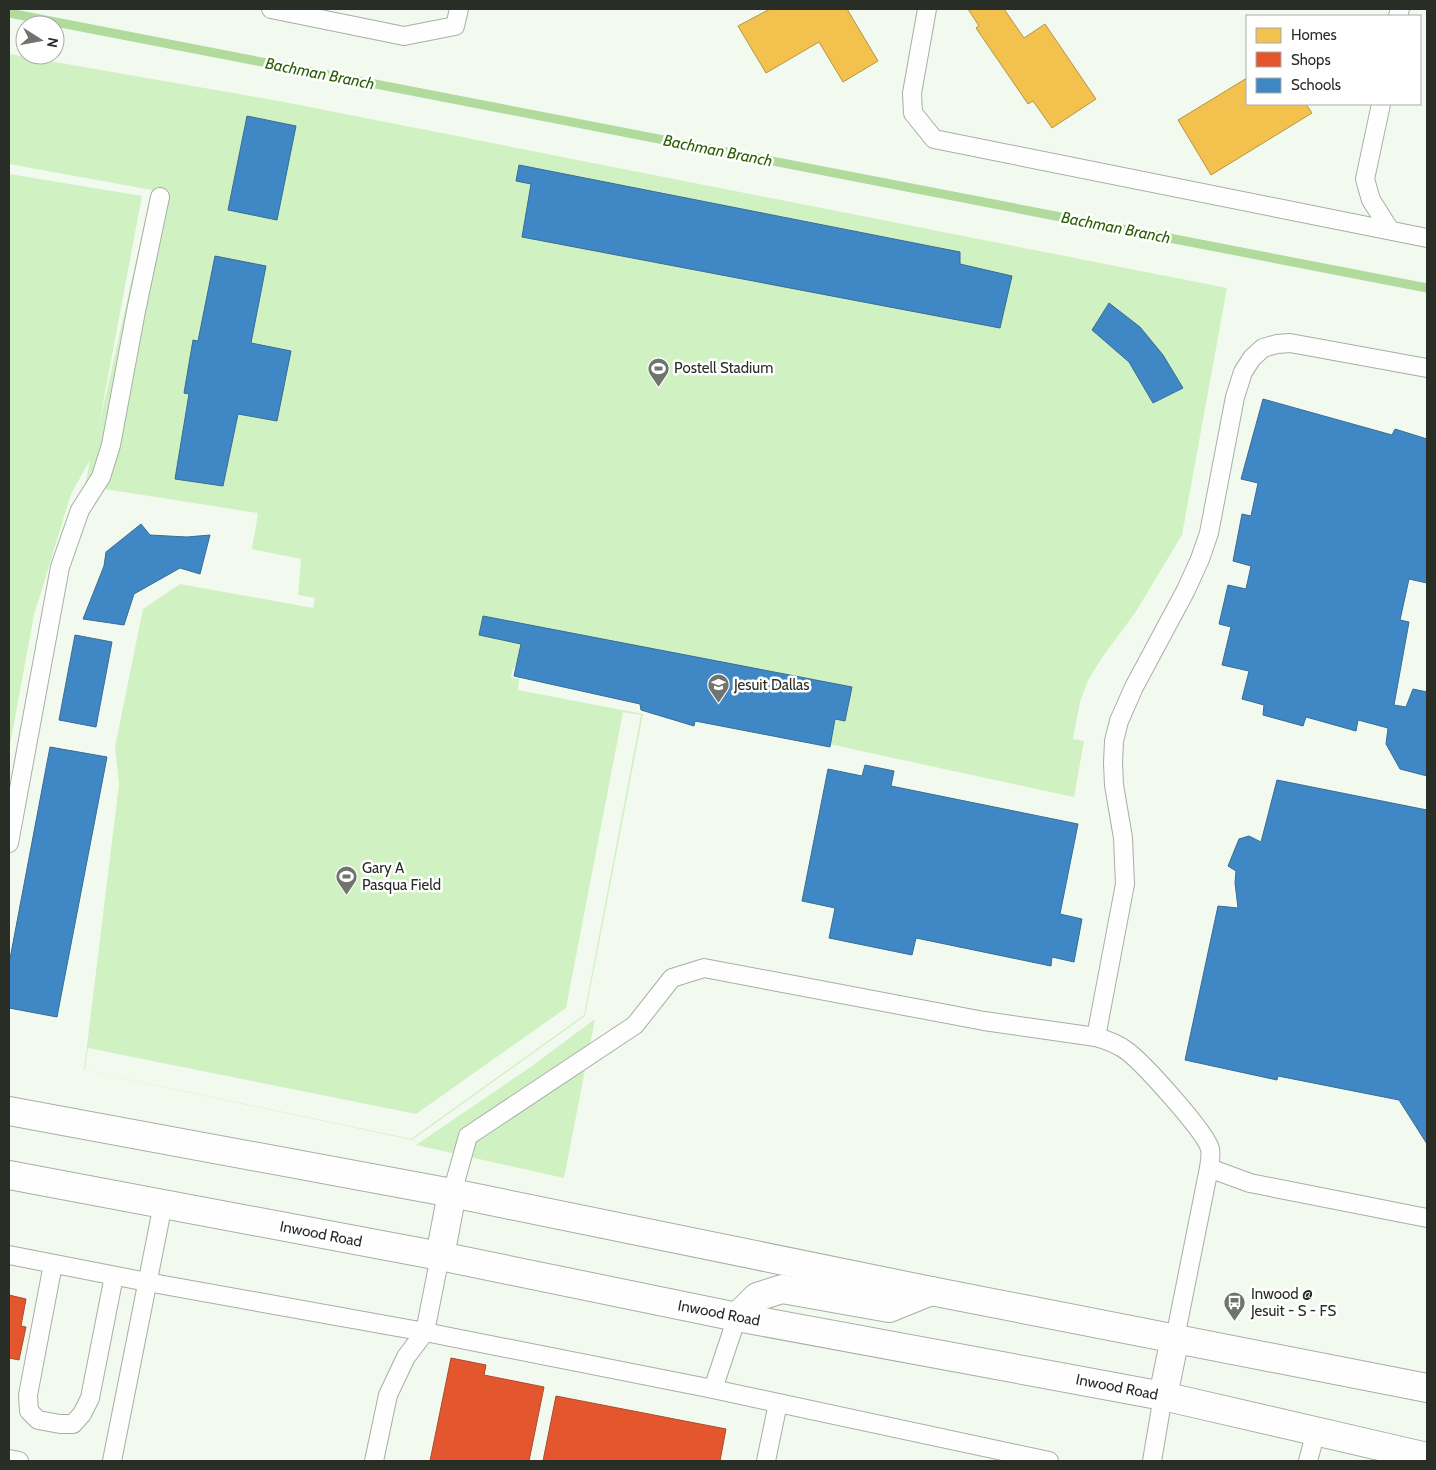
<svg xmlns="http://www.w3.org/2000/svg" width="1436" height="1470" viewBox="0 0 1436 1470" font-family="Cabin,sans-serif">
  <style>
    .green { fill: #d0f1c2; fill-rule: evenodd }
    .homes { fill: #f2c14e; stroke: #b59542 }
    .shops { fill: #e4572e; stroke: #ac4b2c }
    .schools { fill: #3f88c5; stroke: #386d95 }
    .lines { fill: none; stroke-linecap: round; stroke-linejoin: round }
    .stream { stroke: #b0db9d; stroke-width: 9 }
    .lane-casing { stroke: #a8aea6; stroke-width: 20 }
    .secondary-casing { stroke: #a8aea6; stroke-width: 30 }
    .lane { stroke: #fdfefd; stroke-width: 18 }
    .secondary { stroke: #fdfefd; stroke-width: 28 }
    .labels { text-anchor: middle; stroke-width: 5; stroke-linejoin: round; paint-order: stroke }
    .poi-label { font-size: 15px; fill: #282e26; stroke: #fff; text-anchor: start }
    .street-label { font-size: 15px; fill: #282e26; stroke: #fff }
    .water-label { font-size: 16px; font-style: italic; fill: #2b5f05; stroke: #fff }
  </style>
  <rect width="100%" height="100%" fill="#f2faef"/>
  <g class="green">
    <path d="M9 54 284 102 1227 288 1182 535 1135 613 1103 656 1088 680 1080 702 1073 739 1084 741 1074 797 514 676 515 668H513L511 677 519 679 518 690 643 714 585 1016 412 1140 84 1070 119 784 115 747 143 609 180 584 313 608 315 598 298 595 301 559 252 549 258 513 85 486 90 460 71 494 34 615 9 750V174L142 196 98 430 152 190 9 164ZM623 712 641 715 584 1015 411 1139 85 1070 88 1048 416 1114 566 1008Z"/>
    <path d="M595 1019 564 1178 416 1145 532 1066Z"/>
  </g>
  <g class="homes">
    <path d="M770 9H847L878 61 843 82 819 42 766 73 738 26Z"/>
    <path d="M968 9H1004L1024 38 1045 24 1096 99 1052 128 1033 101 1028 104 976 28 979 26Z"/>
    <path d="M1247 78V104H1306L1312 113 1211 175 1178 120Z"/>
  </g>
  <g class="shops">
    <path d="M9 1295 26 1299 21 1326 26 1327 19 1360 9 1358Z"/>
    <path d="M451 1358 486 1365 484 1375 544 1387 529 1461H430Z"/>
    <path d="M556 1396 726 1429 720 1461H543Z"/>
  </g>
  <g class="schools">
    <path d="M247 116 296 126 277 220 228 210Z"/>
    <path d="M519 165 960 252V264L1012 276 1000 328 522 237 531 184 516 181Z"/>
    <path d="M215 256 266 266 251 343 291 351 277 421 238 414 223 486 175 479 189 394 184 393 193 340 198 341Z"/>
    <path d="M1109 303 1140 327 1163 355 1183 388 1153 403 1129 362 1092 330Z"/>
    <path d="M1263 399 1392 435 1395 429 1427 439V583L1409 579 1400 620 1409 622 1394 705 1406 707 1413 689 1427 692V776L1400 769 1386 744 1388 728 1358 720 1356 731 1306 717 1303 726 1263 715 1264 705 1242 699 1249 671 1222 665 1231 627 1219 624 1228 585 1246 589 1251 566 1233 561 1242 514 1251 516 1258 483 1241 479Z"/>
    <path d="M141 524 150 535 187 537 210 535 200 574 180 568 134 594 124 625 83 619 104 566 106 552Z"/>
    <path d="M483 616 852 687 845 721 835 719 830 747 695 721 694 726 641 710 640 704 514 676 521 644 479 635Z"/>
    <path d="M75 635 112 642 96 727 59 720Z"/>
    <path d="M50 747 107 757 57 1017 9 1008V964Z"/>
    <path d="M865 765 894 771 891 786 1078 824 1060 914 1082 919 1074 962 1052 957 1051 966 916 938 912 955 829 938 835 908 802 901 828 769 862 776Z"/>
    <path d="M1277 780 1427 810V1144L1399 1100 1278 1076 1277 1080 1185 1060 1218 906 1238 908 1235 883 1236 871 1228 866 1239 839 1249 836 1261 842Z"/>
  </g>
  <g class="lines">
    <path class="stream" d="M9 13 1427 288"/>
    <defs>
      <g id="lane">
        <path d="M271 9 404 36 455 26 459 9"/>
        <path d="M927 9 912 93 913 113 934 139 1427 238"/>
        <path d="M1398 16 1400 9"/>
        <path d="M1381 104 1365 179 1371 200 1390 230"/>
        <path d="M9 843 60 567 80 510 101 477 111 445 136 311 160 197"/>
        <path d="M1096 1037 1125 884 1123 838 1114 785 1113 763 1114 741 1119 721 1134 687 1186 590 1200 559 1209 533 1235 397 1243 372 1252 358 1263 348 1277 344 1290 343 1427 368"/>
        <path d="M1209 1168 1250 1183 1427 1218"/>
        <path d="M452 1193 468 1136 635 1025 672 978 704 968 984 1021 1096 1037C1107 1040 1118 1044 1127 1051 1143 1063 1206 1132 1210 1149 1211 1154 1210 1162 1209 1168L1175 1338"/>
        <path d="M9 1255 147 1282 425 1332 713 1389 737 1317"/>
        <path d="M53 1264 28 1395 29 1411 38 1420 60 1424H73L82 1414 90 1398 114 1276"/>
        <path d="M713 1389 1049 1461"/>
        <path d="M9 1459 19 1461"/>
        <path d="M112 1461 163 1204"/>
        <path d="M374 1461 388 1395 406 1357 425 1332 440 1256"/>
        <path d="M766 1461 778 1403"/>
        <path d="M1152 1461 1163 1396"/>
        <path d="M1308 1461 1316 1431"/>
      </g>
      <g id="secondary">
        <path d="M9 1111 452 1193 931 1291 1427 1388"/>
        <path d="M9 1175 440 1256 737 1317 1163 1396 1427 1457"/>
        <path d="M440 1256 452 1193"/>
        <path d="M737 1317 757 1297 782 1289 889 1308 931 1291"/>
        <path d="M1163 1396 1175 1338"/>
      </g>
    </defs>
    <use href="#lane" class="lane-casing"/>
    <use href="#secondary" class="secondary-casing"/>
    <use href="#lane" class="lane"/>
    <use href="#secondary" class="secondary"/>
  </g>
  <defs>
    <symbol id="stadium-pin" viewBox="-11 -11 22 30"><path d="M0 17L-7.5 6A9.5 9.5 0 1 1 7.5 6Z" fill="#6f756c" stroke="#fff"/><path d="M0-5a6.5 5 0 1 0 0 10a6.5 5 0 1 0 0-10ZM-3.5-1.8h7v3.6h-7Z" fill="#fff"/></symbol>
    <symbol id="school-pin" viewBox="-11 -11 22 30"><path d="M0 17L-7.5 6A9.5 9.5 0 1 1 7.5 6Z" fill="#6f756c" stroke="#fff"/><path d="M0-5L7-2L0 1L-7-2ZM-4 1L0 2.5L4 1V4Q0 6-4 4Z" fill="#fff"/></symbol>
    <symbol id="bus-pin" viewBox="-11 -11 22 30"><path d="M0 17L-7.5 6A9.5 9.5 0 1 1 7.5 6Z" fill="#6f756c" stroke="#fff"/><path d="M-5-6H5V4H4V6H2V4H-2V6H-4V4H-5ZM-3.5-4V0h7V-4ZM-3.5 1.2v1.5H-2V1.2ZM2 1.2v1.5H3.5V1.2Z" fill="#fff"/></symbol>
  </defs>
  <g fill-rule="evenodd">
    <use href="#stadium-pin" x="646" y="356" width="25" height="34"/>
    <use href="#school-pin" x="706" y="672" width="25" height="34"/>
    <use href="#stadium-pin" x="334" y="864" width="25" height="34"/>
    <use href="#bus-pin" x="1222" y="1290" width="25" height="34"/>
  </g>
  <g class="labels">
    <g class="poi-label">
      <text x="674" y="373">Postell Stadium</text>
      <text x="734" y="690">Jesuit Dallas</text>
      <text x="362" y="873">Gary A<tspan x="362" dy="17">Pasqua Field</tspan></text>
      <text x="1251" y="1299">Inwood @<tspan x="1251" dy="17">Jesuit - S - FS</tspan></text>
    </g>
    <g class="street-label">
      <text transform="translate(321 1234) rotate(11)" y="5">Inwood Road</text>
      <text transform="translate(719 1313) rotate(11)" y="5">Inwood Road</text>
      <text transform="translate(1117 1387) rotate(11)" y="5">Inwood Road</text>
    </g>
    <g class="water-label">
      <text transform="translate(320 73) rotate(11)" y="6">Bachman Branch</text>
      <text transform="translate(718 150) rotate(11)" y="6">Bachman Branch</text>
      <text transform="translate(1116 227) rotate(11)" y="6">Bachman Branch</text>
    </g>
  </g>
  <rect width="1436" height="1470" fill="none" stroke="#282e26" stroke-width="20"/>
  <rect x="1246" y="15" width="175" height="90" fill="#ffffff" stroke="#a9aba8"/>
  <rect x="1256" y="28" width="25" height="15" fill="#f2c14e" stroke="#a9aba8"/>
  <text x="1291" y="40" font-size="15" fill="#282e26">Homes</text>
  <rect x="1256" y="52" width="25" height="15" fill="#e4572e" stroke="#a9aba8"/>
  <text x="1291" y="65" font-size="15" fill="#282e26">Shops</text>
  <rect x="1256" y="78" width="25" height="15" fill="#3f88c5" stroke="#a9aba8"/>
  <text x="1291" y="90" font-size="15" fill="#282e26">Schools</text>
  <g transform="translate(40 40) rotate(101)"><circle r="24" fill="#ffffff" stroke="#a9aba8"/>
  <path d="M0-4L9 19L0 12L-9 19Z" fill="#6f756c"/>
  <text y="-8" font-size="14" font-weight="bold" text-anchor="middle" fill="#282e26">N</text>
  </g>
</svg>
